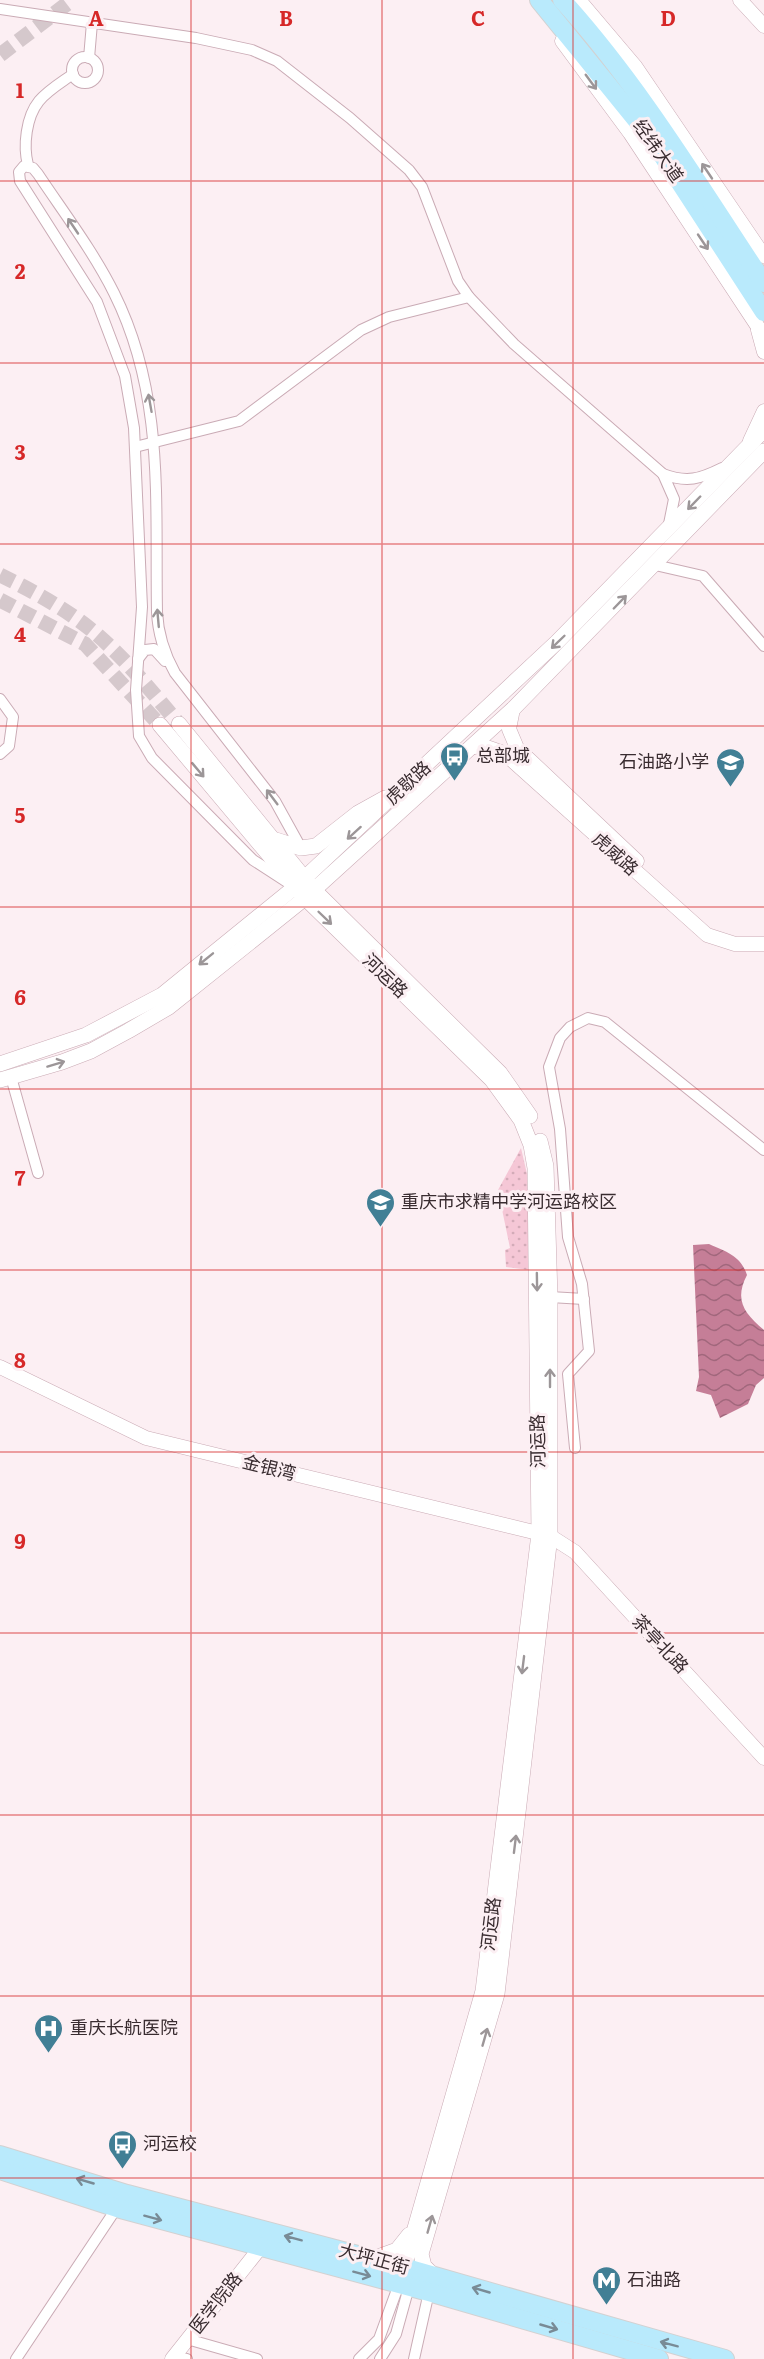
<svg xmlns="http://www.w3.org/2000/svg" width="764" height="2359" viewBox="0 0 764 2359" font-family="Literata,'Noto Sans SC',serif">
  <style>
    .green { fill: url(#green-dots) }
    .water { fill: url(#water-waves) }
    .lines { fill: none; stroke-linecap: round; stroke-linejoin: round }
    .secondary-tunnel { stroke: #d5c8cc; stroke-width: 15; stroke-dasharray: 15 8; stroke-linecap: butt }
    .minor-casing { stroke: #caabb5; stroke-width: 12 }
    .tertiary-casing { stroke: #caabb5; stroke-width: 15 }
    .secondary-casing { stroke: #caabb5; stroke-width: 16 }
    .primary-casing { stroke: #d3d1d1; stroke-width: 20 }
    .minor { stroke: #fff; stroke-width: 10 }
    .tertiary { stroke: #fff; stroke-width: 14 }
    .secondary { stroke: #fff; stroke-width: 15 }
    .primary { stroke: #b9eafc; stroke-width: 18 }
    .oneway { stroke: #9c9698 }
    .oneway2 { stroke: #798b96 }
    .grid { fill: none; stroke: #d62828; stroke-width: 1.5; stroke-opacity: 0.55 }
    .labels { text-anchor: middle; stroke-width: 6; stroke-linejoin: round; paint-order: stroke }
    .street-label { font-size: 18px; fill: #392c30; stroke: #fceff3 }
    .poi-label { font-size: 18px; fill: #392c30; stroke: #fceff3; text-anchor: start }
    .grid-label { font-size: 20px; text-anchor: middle; font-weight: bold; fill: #d62828; stroke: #fceff3; stroke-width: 6; stroke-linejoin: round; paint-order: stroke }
  </style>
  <defs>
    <pattern id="green-dots" width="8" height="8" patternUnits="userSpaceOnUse" patternTransform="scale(1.5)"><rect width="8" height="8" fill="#f5c7d6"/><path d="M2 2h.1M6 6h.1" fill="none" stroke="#d3abb8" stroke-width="1.8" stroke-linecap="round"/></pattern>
    <pattern id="water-waves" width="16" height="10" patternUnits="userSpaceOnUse" patternTransform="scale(1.5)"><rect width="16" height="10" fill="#c57e97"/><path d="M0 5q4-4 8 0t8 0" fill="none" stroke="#a1677c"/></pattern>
  </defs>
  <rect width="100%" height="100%" fill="#fceff3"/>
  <path class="green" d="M521 1148 527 1174 530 1270 506 1267 505 1250 510 1248 498 1190Z"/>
  <path class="water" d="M709 1244C727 1252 741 1256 747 1275 734 1300 744 1313 764 1330V1378L756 1385 748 1404 720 1418 711 1395 696 1391 699 1377 693 1245Z"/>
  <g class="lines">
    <g class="secondary-tunnel">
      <path d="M0 55 72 0"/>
      <path d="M0 575C33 591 66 609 94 632 126 659 152 692 179 724"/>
      <path d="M0 600 85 644 160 725"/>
    </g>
    <defs>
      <g id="minor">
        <path d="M0 9 196 38 252 50 277 61 350 118 409 170 422 187 458 281 469 297 514 344 663 474"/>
        <circle cx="85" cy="70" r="13"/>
        <path d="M89 58 92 23"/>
        <path d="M28 165C23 146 26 117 39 101 48 90 62 82 73 74"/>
        <path d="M135 447 239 421 361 330 389 317 469 297"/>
        <path d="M669 524 674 499 663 474C687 483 700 479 722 468"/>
        <path d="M655 565 703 576 764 646"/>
        <path d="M138 659 145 650 154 649 165 661"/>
        <path d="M0 699 13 717 9 746 0 754"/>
        <path d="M287 882 253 860 152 758 139 736 136 690 142 607 134 428 125 376 97 302 20 181 19 172 24 166 33 168 38 174C64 213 93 251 114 293 165 395 155 502 157 612 158 634 164 653 175 673L275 801 301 848"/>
        <path d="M11 1077 38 1173"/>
        <path d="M550 1297 584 1299"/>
        <path d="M575 1448 568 1374 589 1351 582 1284 568 1237 560 1129 549 1067 560 1038 570 1027 588 1018 605 1022 764 1150"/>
        <path d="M187 2339 257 2359"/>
        <path d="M175 2356 187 2359"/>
        <path d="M16 2359 118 2206"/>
        <path d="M359 2359 379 2339 399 2284"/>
        <path d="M380 2359 396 2334 409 2287 407 2282"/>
        <path d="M414 2359 429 2292"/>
      </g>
      <g id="tertiary">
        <path d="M579 0 635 66 764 256"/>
        <path d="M740 0 764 26"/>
        <path d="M562 41 630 133 764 336"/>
        <path d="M758 330 764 352"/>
        <path d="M750 441 764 411"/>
        <path d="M513 709 509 729 517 748 637 861"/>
        <path d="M474 747 484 746 504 753 707 935 735 944H764"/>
        <path d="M0 1367 146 1438 550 1536 575 1552 764 1758"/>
        <path d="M172 2359 260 2248"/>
      </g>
      <g id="secondary">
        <path d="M179 724 314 890 500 1073 530 1116"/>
        <path d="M160 725 305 898 492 1080 521 1120 531 1145 535 1168 539 1534 483 1991 401 2277"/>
        <path d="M276 840 301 848 316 846 358 813 385 798"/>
        <path d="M0 1064 86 1035 162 995 295 887 557 642 764 430"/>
        <path d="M0 1080 62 1062 91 1051 128 1031 169 1007 305 898 513 709 764 451"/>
        <path d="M372 2259 397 2250 409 2235"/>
        <path d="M434 2276 424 2266 421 2254 497 1994 550 1536V1297L546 1166 540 1141"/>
      </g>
      <g id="primary">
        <path d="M539 0 651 138 764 312"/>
        <path d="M562 0C640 86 700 187 764 283"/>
        <path d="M0 2155 127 2194 403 2267 725 2359"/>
        <path d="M0 2170 117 2208 429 2292 659 2359"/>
      </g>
    </defs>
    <use href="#minor" class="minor-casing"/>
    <use href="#tertiary" class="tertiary-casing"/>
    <use href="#secondary" class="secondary-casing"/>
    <use href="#primary" class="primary-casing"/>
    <use href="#minor" class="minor"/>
    <use href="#tertiary" class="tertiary"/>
    <use href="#secondary" class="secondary"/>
    <use href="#primary" class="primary"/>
  </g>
  <defs><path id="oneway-shaft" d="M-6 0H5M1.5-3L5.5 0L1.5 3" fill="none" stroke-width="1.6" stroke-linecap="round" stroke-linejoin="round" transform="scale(1.5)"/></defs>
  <g class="oneway">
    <use href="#oneway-shaft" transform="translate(591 82) rotate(54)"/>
    <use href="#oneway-shaft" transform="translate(707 171) rotate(-124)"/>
    <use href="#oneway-shaft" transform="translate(73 226) rotate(-124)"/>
    <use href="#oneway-shaft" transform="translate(703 242) rotate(56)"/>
    <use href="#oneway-shaft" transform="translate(150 403) rotate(-100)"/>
    <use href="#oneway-shaft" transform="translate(694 503) rotate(134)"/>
    <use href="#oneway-shaft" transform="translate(620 602) rotate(-46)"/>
    <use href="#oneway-shaft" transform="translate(158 618) rotate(-95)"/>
    <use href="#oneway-shaft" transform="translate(558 642) rotate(136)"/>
    <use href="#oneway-shaft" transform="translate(198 770) rotate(50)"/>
    <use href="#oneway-shaft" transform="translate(272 797) rotate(-127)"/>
    <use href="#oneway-shaft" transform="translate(354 833) rotate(138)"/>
    <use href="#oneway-shaft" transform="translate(325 918) rotate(44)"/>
    <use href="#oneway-shaft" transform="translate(206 959) rotate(141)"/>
    <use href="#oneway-shaft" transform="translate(56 1064) rotate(-17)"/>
    <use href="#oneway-shaft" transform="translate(537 1282) rotate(89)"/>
    <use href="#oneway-shaft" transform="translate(550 1378) rotate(-90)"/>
    <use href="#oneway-shaft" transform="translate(523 1665) rotate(97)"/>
    <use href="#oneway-shaft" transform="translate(515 1844) rotate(-83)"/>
    <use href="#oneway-shaft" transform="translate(485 2037) rotate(-74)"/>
    <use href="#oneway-shaft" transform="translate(430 2224) rotate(-74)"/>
  </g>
  <g class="oneway2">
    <use href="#oneway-shaft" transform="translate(85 2181) rotate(-164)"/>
    <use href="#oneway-shaft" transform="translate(153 2218) rotate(15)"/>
    <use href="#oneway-shaft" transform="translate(293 2238) rotate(-165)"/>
    <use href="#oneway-shaft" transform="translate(362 2274) rotate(15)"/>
    <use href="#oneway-shaft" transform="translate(481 2290) rotate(-164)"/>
    <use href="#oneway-shaft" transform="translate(549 2327) rotate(16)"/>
    <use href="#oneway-shaft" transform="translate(669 2344) rotate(-165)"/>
  </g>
  <path class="grid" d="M191 0V2359M382 0V2359M573 0V2359M0 181H764M0 363H764M0 544H764M0 726H764M0 907H764M0 1089H764M0 1270H764M0 1452H764M0 1633H764M0 1815H764M0 1996H764M0 2178H764"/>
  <defs>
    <symbol id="bus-pin" viewBox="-11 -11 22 30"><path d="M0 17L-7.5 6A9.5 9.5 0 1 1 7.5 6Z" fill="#417f95" stroke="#fceff3"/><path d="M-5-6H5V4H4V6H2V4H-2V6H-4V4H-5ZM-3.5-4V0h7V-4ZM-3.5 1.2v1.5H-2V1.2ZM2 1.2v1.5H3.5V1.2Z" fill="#fff"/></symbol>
    <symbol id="school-pin" viewBox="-11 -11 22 30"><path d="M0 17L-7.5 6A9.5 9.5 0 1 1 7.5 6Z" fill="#417f95" stroke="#fceff3"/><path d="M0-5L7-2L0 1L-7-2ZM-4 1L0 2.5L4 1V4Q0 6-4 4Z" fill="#fff"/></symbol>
    <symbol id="hospital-pin" viewBox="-11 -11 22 30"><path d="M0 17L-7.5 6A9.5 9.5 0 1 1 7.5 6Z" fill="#417f95" stroke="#fceff3"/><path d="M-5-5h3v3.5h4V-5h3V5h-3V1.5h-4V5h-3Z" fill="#fff"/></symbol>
    <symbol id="metro-pin" viewBox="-11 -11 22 30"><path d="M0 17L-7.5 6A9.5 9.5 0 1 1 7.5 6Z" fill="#417f95" stroke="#fceff3"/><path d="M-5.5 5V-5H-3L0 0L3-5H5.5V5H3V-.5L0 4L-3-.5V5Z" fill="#fff"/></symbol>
  </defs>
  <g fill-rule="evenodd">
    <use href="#bus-pin" x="438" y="740" width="33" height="45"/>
    <use href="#school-pin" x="714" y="746" width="33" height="45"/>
    <use href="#school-pin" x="364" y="1186" width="33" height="45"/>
    <use href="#hospital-pin" x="32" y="2012" width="33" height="45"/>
    <use href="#bus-pin" x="106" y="2128" width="33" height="45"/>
    <use href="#metro-pin" x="590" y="2264" width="33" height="45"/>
  </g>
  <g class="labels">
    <g class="street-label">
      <text transform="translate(658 151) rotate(55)" y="6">经纬大道</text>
      <text transform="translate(408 783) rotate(-43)" y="6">虎歇路</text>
      <text transform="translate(615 854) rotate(42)" y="6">虎威路</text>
      <text transform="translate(385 976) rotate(44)" y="6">河运路</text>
      <text transform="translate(538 1441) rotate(-91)" y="6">河运路</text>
      <text transform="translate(269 1468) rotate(14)" y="6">金银湾</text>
      <text transform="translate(660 1644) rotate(47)" y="6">茶亭北路</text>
      <text transform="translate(491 1924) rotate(-83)" y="6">河运路</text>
      <text transform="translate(374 2259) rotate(15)" y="6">大坪正街</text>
      <text transform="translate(216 2303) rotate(-52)" y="6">医学院路</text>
    </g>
    <g class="poi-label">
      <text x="476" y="762">总部城</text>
      <text x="709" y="768" text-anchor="end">石油路小学</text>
      <text x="401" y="1208">重庆市求精中学河运路校区</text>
      <text x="70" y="2034">重庆长航医院</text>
      <text x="143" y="2150">河运校</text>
      <text x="627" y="2286">石油路</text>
    </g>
  </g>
  <g class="grid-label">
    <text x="96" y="26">A</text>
    <text x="286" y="26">B</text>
    <text x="478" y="26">C</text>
    <text x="668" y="26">D</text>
    <text x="20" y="98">1</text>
    <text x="20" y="279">2</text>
    <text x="20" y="460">3</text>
    <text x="20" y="642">4</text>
    <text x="20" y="823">5</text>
    <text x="20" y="1005">6</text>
    <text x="20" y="1186">7</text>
    <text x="20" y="1368">8</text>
    <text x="20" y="1549">9</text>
  </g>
</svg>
